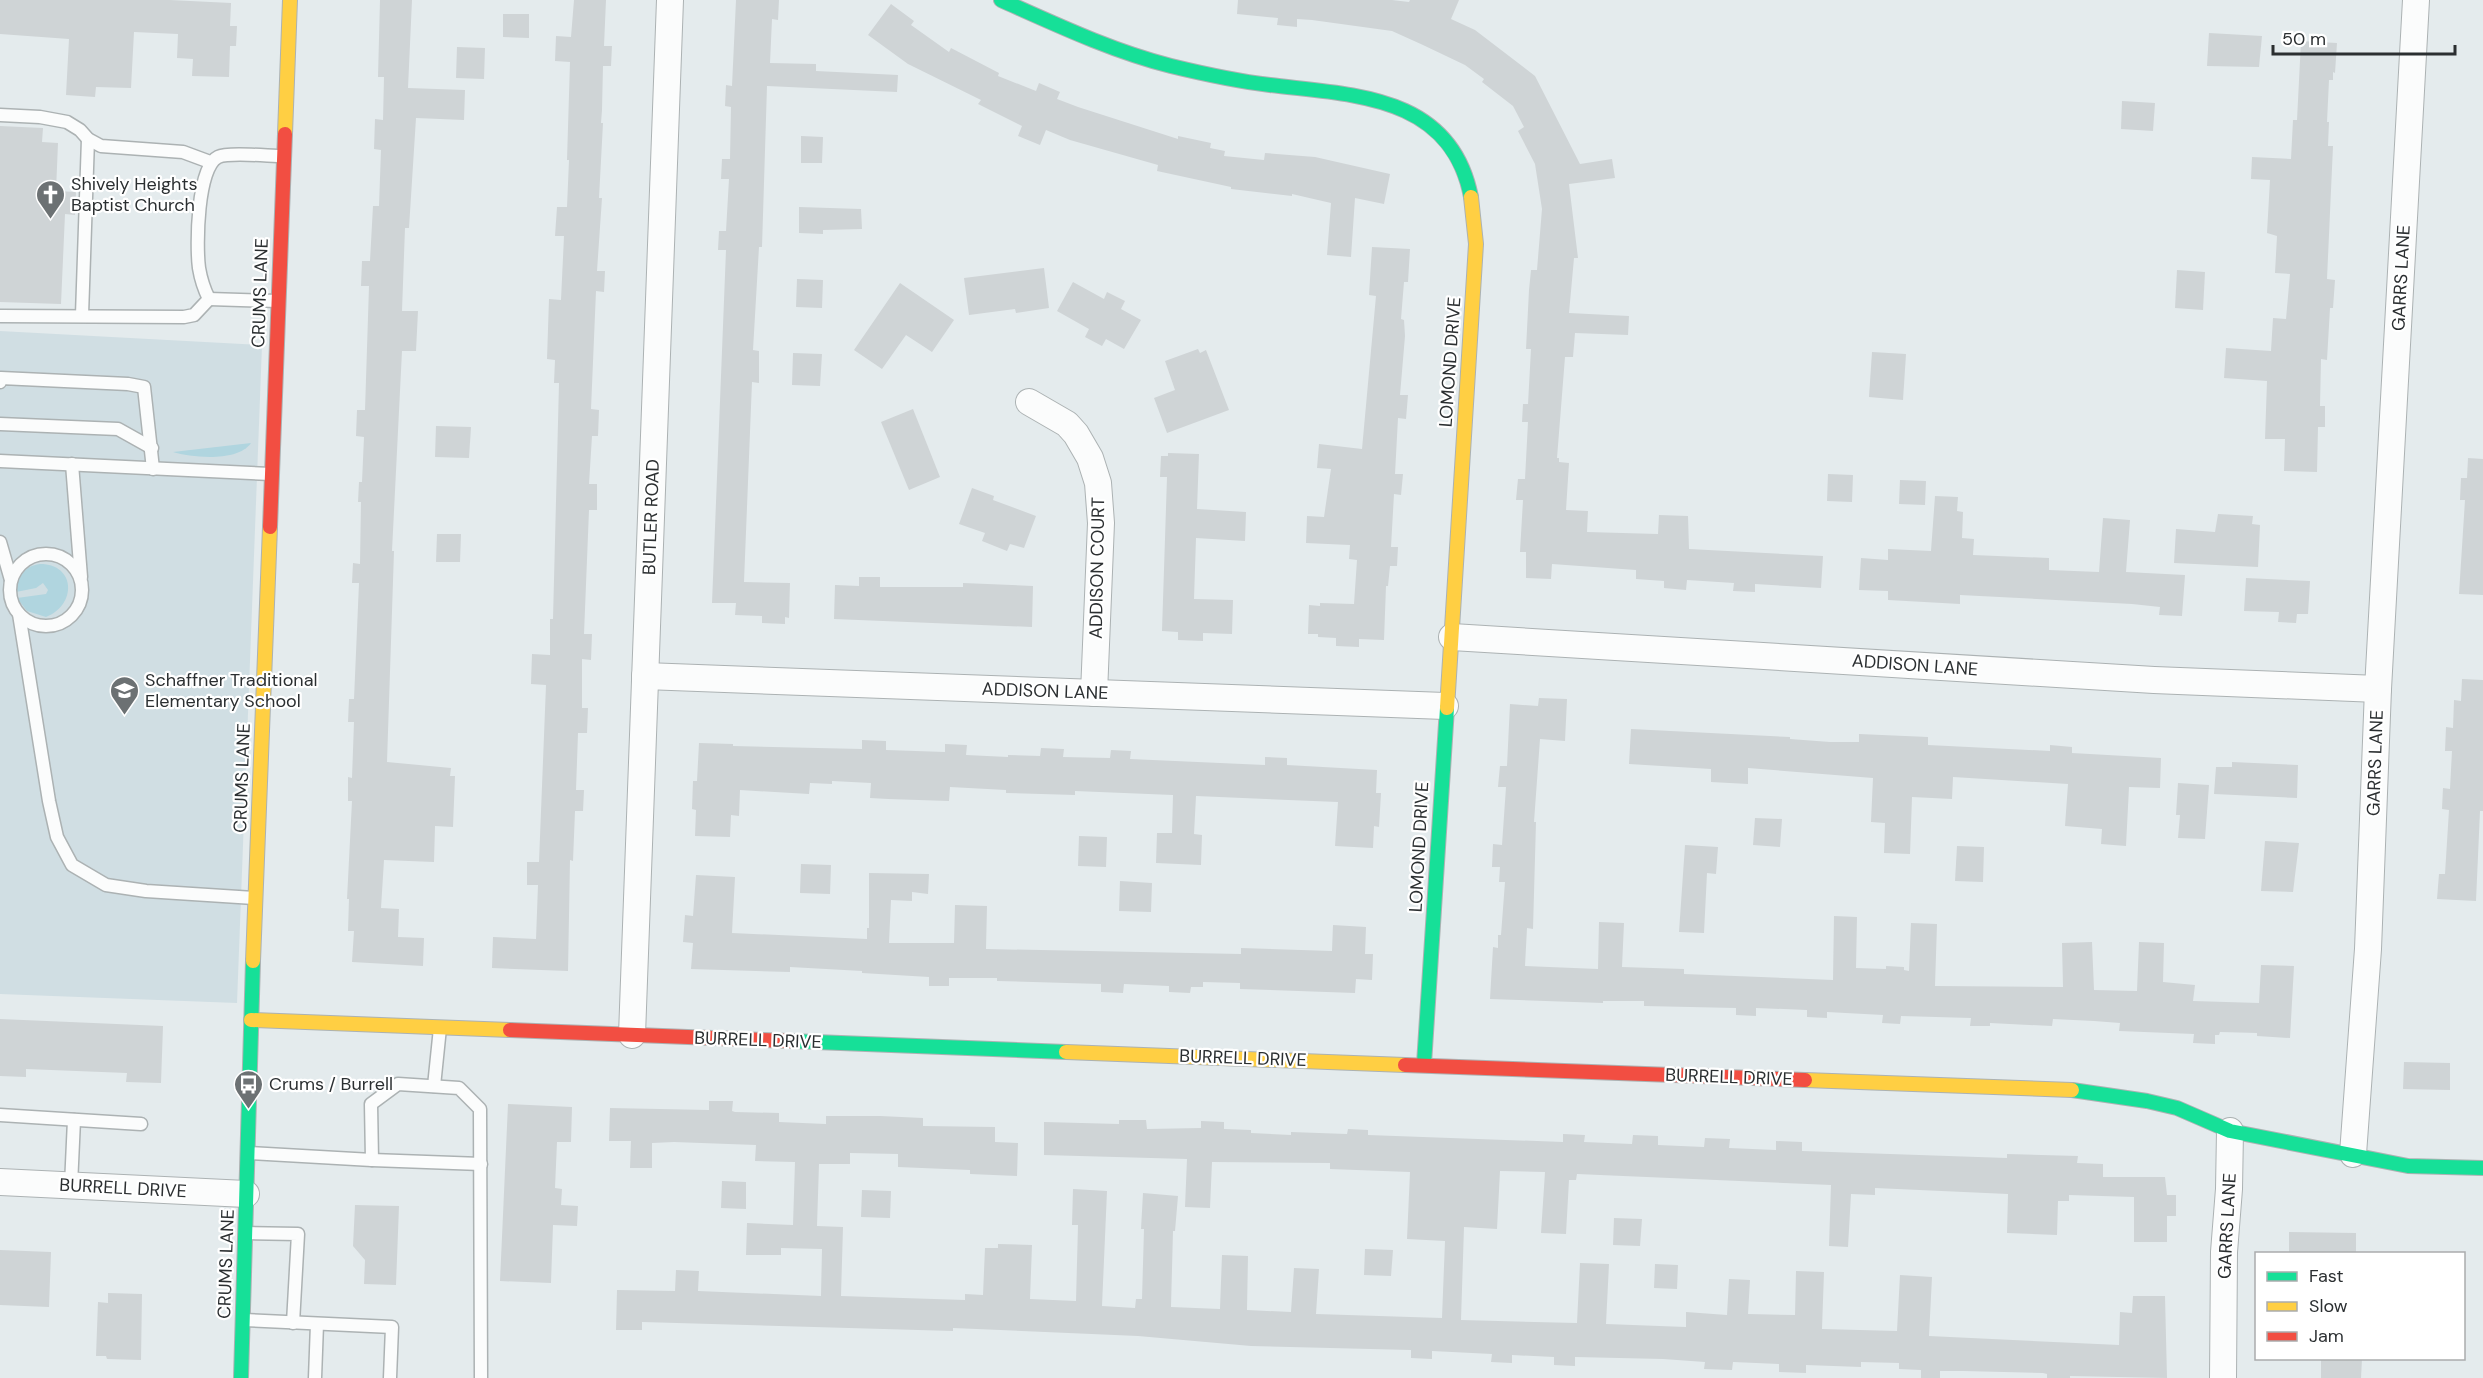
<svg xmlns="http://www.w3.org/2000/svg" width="2483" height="1378" viewBox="0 0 2483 1378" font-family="'DM Sans',sans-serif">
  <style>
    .built { fill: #d0dee3 }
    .green { fill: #b0d5df }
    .building { fill: #cfd4d6 }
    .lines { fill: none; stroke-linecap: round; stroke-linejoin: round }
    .lane-casing { stroke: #acb2b3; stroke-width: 15 }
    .street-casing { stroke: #acb2b3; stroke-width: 28 }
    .fast-casing { stroke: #acb2b3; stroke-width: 16 }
    .slow-casing { stroke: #acb2b3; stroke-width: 16 }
    .jam-casing { stroke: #acb2b3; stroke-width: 16 }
    .lane { stroke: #fbfcfc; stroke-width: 12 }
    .street { stroke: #fbfcfc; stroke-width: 26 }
    .fast { stroke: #16e098; stroke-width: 14 }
    .slow { stroke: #ffcf43; stroke-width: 14 }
    .jam { stroke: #f24e42; stroke-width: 14 }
    .labels { text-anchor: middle; stroke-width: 4.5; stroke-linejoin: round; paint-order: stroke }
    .poi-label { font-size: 18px; fill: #2b2f31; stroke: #fff; text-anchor: start }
    .street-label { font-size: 18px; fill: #2b2f31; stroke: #fff }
  </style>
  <rect width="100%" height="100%" fill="#e4ebed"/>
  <path class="built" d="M0 331 262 345 237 1003 0 994Z"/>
  <g class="green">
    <path d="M251 443C238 462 193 458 173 452Z"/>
    <path d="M40 564C76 564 77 605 46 617L27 611 17 598 46 594 48 590 43 583 36 588 16 592C18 577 24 566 40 564Z"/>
  </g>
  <g class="building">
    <path d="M0 0H170L231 3 230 26H237L236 46H230L229 77 192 76 193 59 177 58 178 34 134 32 131 88 96 87 95 97 66 95 69 39 0 34Z"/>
    <path d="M380 0H412L408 88 465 90 464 120 416 118 409 228H405L402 311H418L416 351H402L392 551H394L387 762 451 768 450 776H455L453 827 435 826 434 862 384 860 381 908 399 909 398 937 424 938 423 966 352 962 354 931H348L349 899H347L352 801H348V777L352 778 354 722H348L349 699H354L359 583H352L353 563 360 564 361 502H358L359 482H362L364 437 356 436 357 410H365L369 286H361L362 261H370L373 206H379L381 150 374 149 375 119 383 120 384 77H378Z"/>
    <path d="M574 0H606L604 46H612L611 66H603L602 110 601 123H603L599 198H602L597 271H605L604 292 596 291 591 409 599 410 598 436H592L589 484H597V510H589L584 634H592L591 660 582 659V708H588L587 733H578L576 790H584L583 811H575L573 861 570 860 568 971 492 968 493 937 536 939 538 885H527V862H539L546 685 531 684 532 654 550 655V619H553L559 383H554L555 360 547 359 549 299 561 300 564 236H555L557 207H567L569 160H567L570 62 555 61 556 36 571 37Z"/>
    <path d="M736 0H779L778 20 772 19 770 63 816 64V71L898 75 897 92 767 86 762 247H759L753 350 759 351V383L752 382 744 582 790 583 789 618 785 617V624L762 623V616L735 615 736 603H712L726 250H718L719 231H726L729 179H721L722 159H730L731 107 725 106 726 85 732 86Z"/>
    <path d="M1238 0H1392L1409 2 1410 0H1459L1451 19 1475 30 1535 76 1580 164 1612 159 1615 178 1569 184 1578 258H1574L1569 313 1629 316 1628 335 1575 333 1573 357H1565L1557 458H1559V462L1569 463 1566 510 1588 511 1587 532 1658 534 1659 515 1688 516 1689 549 1823 556 1821 588 1755 584V592L1733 591 1734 583 1687 580 1686 590 1664 588V581L1636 579V570L1552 564 1551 579 1526 578V552H1520L1523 500H1516L1518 479H1525L1528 422H1522L1523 404H1528L1531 349H1526L1529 290 1531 270H1537L1542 209 1535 164 1518 131 1524 127 1513 106 1482 82 1484 79 1465 65 1423 45 1392 31 1312 20 1297 19V27L1277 25 1278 18 1237 14Z"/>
    <path d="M891 4 914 21 911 25 949 52 951 48 999 73 998 76 1036 91 1039 83 1060 92 1057 99 1078 107 1178 139V136L1211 143 1210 148 1225 151 1224 156 1264 160 1265 153 1315 157 1390 174 1384 204 1355 198 1351 257 1327 255 1331 203 1292 194V196L1231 189V187L1157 171 1158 165 1070 140 1046 130 1040 145 1018 136 1022 126 978 104 981 100 908 64 868 35Z"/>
    <path d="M503 14H529V38L503 37Z"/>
    <path d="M2209 33 2262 36 2259 67 2207 66Z"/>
    <path d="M2301 41 2337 43 2335 73 2333 72V80H2329L2327 122H2329L2328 146H2333L2327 279 2335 280 2333 308H2330L2327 360 2321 359 2320 406H2325V427H2318L2317 472 2284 471 2285 439H2265L2267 381 2224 378 2226 348 2271 351 2273 318 2286 319 2290 274 2275 273 2277 236 2267 233 2270 180 2251 179 2252 157 2291 159 2293 120H2297Z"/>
    <path d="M457 47 485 48 484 79 456 78Z"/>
    <path d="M2122 101 2155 103 2153 131 2121 129Z"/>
    <path d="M0 126 43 128 42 142 58 143 56 191 76 192 75 215 65 214 61 304 0 302Z"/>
    <path d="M801 136 823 137 822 163H801Z"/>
    <path d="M799 207 861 209 862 229 823 230V234L799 233Z"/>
    <path d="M1372 247 1410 249 1408 282H1404L1401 319 1404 320 1405 336 1400 395H1408L1406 419 1398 418 1395 474H1403L1401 495 1394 494 1391 547H1398L1397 566H1390L1388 586H1386L1384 640 1359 639V647L1336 646V638L1318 637V634H1308L1309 605 1320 606V603L1354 604 1357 560 1349 559 1350 545 1306 543 1307 516 1324 517 1331 469 1317 468 1319 444 1362 449 1376 296 1369 295Z"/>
    <path d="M1044 268 1049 308 1016 313 1015 309 969 315 964 278Z"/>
    <path d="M2177 270 2205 272 2203 310 2175 308Z"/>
    <path d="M797 279 823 280 822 308 796 307Z"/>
    <path d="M1073 282 1104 299 1107 292 1125 301 1121 309 1141 320 1124 349 1106 339 1102 346 1085 337 1089 329 1057 311Z"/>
    <path d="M900 283 954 320 932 352 906 335 882 369 854 350Z"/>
    <path d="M1198 349 1200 353 1206 350 1229 410 1167 433 1154 398 1175 390 1165 361Z"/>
    <path d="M1872 352 1906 354 1903 400 1869 397Z"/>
    <path d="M793 353 822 354 820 386 792 385Z"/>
    <path d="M913 409 940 477 909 490 881 422Z"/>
    <path d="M436 426 471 427 469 458 435 457Z"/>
    <path d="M1168 453 1199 454 1197 509 1246 512 1245 541 1196 538 1194 599 1233 600 1232 634 1203 633V641L1178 640V632L1162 631 1167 477H1160L1161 456H1168Z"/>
    <path d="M2468 458 2483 459V595L2459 594 2465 500H2460L2461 478H2467Z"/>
    <path d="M1828 474 1853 475 1852 502 1827 501Z"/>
    <path d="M1900 480 1926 481 1925 505 1899 504Z"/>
    <path d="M972 488 994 496 993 500 1036 516 1024 548 1010 544 1007 551 982 541 985 533 959 524Z"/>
    <path d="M1935 496 1958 497 1957 511 1963 512 1962 538 1974 539 1973 555 2049 558V570L2099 572 2103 518 2130 520 2126 572 2185 575 2182 616 2159 615 2160 607 2132 604 1960 595V604L1888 600V591L1859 590 1861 558 1888 560V549L1931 551Z"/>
    <path d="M2218 514 2253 516 2252 524 2260 525 2258 567 2174 563 2176 529 2215 532Z"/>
    <path d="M437 534H461L460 562H436Z"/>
    <path d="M859 577H880V587H963V583L1033 586 1032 627 834 619 835 585 859 586Z"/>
    <path d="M2246 578 2310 581 2308 614H2297L2296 623 2278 622 2279 612 2244 611Z"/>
    <path d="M2462 679 2483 680V811H2480L2476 901 2437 899 2439 874H2445L2449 810 2442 809 2443 788 2450 789 2452 751H2445L2446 727 2453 728 2454 700 2461 701Z"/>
    <path d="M1539 698 1567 699 1565 741 1540 739 1534 822H1536L1533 929 1527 928 1525 966 1598 969 1599 922 1624 923 1622 967 1684 969V974L1833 980 1834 916 1857 917 1856 968 1886 969V966L1904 967V970L1909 971 1911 923 1937 924 1935 986 2063 987 2062 943 2092 942 2094 990 2137 991 2139 942 2164 943 2163 982 2195 985 2193 1001 2259 1003 2261 965 2294 966 2290 1038 2257 1036V1033L2220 1032 2219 1035H2215V1044L2193 1043 2194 1034 2119 1031 2120 1023 2094 1021 2053 1019 2052 1026 1990 1023V1026H1970L1971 1018 1901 1016 1900 1024 1882 1023 1883 1015 1827 1012V1018L1807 1017V1010L1756 1008V1016L1736 1015V1008L1644 1006V1001H1603V1003L1490 999 1493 947 1498 948V935H1501L1505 882H1499L1500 867H1492L1493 844 1502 845 1506 787H1498L1500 766H1507L1510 704 1538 706Z"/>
    <path d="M1631 729 1790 737V739L1830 742H1859V734L1928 737V745L2050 751V745L2072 747V753L2161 758 2160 788 2129 787 2126 846 2101 844 2102 829 2065 826 2068 784 1953 777 1952 799 1912 797 1910 854 1884 853 1885 823 1871 822 1873 778 1748 768V784L1711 782V769L1629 764Z"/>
    <path d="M862 740 886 741V750L945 752V744L967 745 966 755 1008 757V755L1040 756 1041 748 1064 749 1063 757 1110 758 1111 750 1131 751 1130 759 1265 765V757L1287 758V765L1377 770 1376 793H1381L1379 827 1374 826 1373 848 1335 846 1338 802 1196 796 1194 834 1202 835 1201 865 1156 863 1157 833H1172L1173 795 1075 791V795L1006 793V790L950 787 949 801 888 799 870 798 871 783 832 781V784L810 783 809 794 740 790 739 816 731 815 730 837 695 836 696 810 692 809 693 781H697L699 743 733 744V746L862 749Z"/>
    <path d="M2232 762 2298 765 2297 798 2214 794 2216 767H2232Z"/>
    <path d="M2178 783 2209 785 2205 839 2178 838 2180 815H2176Z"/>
    <path d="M1755 818 1782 819 1780 847 1753 845Z"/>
    <path d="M1079 836 1107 837 1106 867 1078 866Z"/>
    <path d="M2265 841 2299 843 2293 892 2261 891Z"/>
    <path d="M1685 845 1718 847 1716 874 1707 873 1704 933 1679 932Z"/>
    <path d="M1957 846 1984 847 1983 882 1955 881Z"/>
    <path d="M801 864 831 865 830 894 800 893Z"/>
    <path d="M869 873 929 874 928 894 912 892V901L891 900 889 943H954L955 905 987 906 986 949 1241 954V948L1332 951 1333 925 1366 927 1365 954H1373L1372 980 1356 979 1355 993 1240 989V983L1203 982V987H1191L1190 993 1169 992V986L1124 984 1123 993 1101 992V984L997 981V978H949V986H929V977L862 973V971L790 967V972L691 969 693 943 683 942 685 915 693 916 696 875 735 877 732 933 867 939V928H869Z"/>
    <path d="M1120 881 1152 883 1151 912 1119 911Z"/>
    <path d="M0 1019 163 1026 161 1083 126 1082 127 1073 26 1069V1077L0 1076Z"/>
    <path d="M2404 1062 2450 1063V1090L2403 1089Z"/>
    <path d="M709 1101H733L732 1111 735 1112 779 1113V1122L826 1124V1116H880L923 1118V1126L995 1127V1142L1018 1143 1017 1176 970 1174V1170L898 1167V1154L850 1153V1164H819L817 1226 843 1227 841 1296 965 1300V1294L983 1295 985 1248H998V1244L1032 1245 1030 1299 1076 1301 1078 1225H1072L1073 1189 1107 1191 1102 1306 1135 1308 1136 1299H1142L1144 1229H1141L1143 1193 1178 1196 1175 1231H1173L1171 1307 1220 1309 1222 1255 1248 1256 1247 1310 1291 1312 1294 1268 1319 1269 1316 1314 1442 1318 1445 1241 1407 1239 1410 1172 1330 1169V1163L1212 1162 1210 1208 1185 1207 1187 1159 1044 1155V1122L1119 1124V1120H1146L1147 1129 1201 1128V1121L1224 1122V1129L1251 1130V1133L1291 1135V1132L1347 1134 1348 1129 1368 1130V1135L1563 1142V1134L1585 1135 1584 1142 1632 1144 1633 1135 1658 1136V1145L1704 1147 1705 1138 1730 1139 1729 1148 1776 1150V1141L1802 1142V1151L2007 1158V1154L2078 1156 2077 1163 2103 1164V1177H2165L2167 1195H2176V1216H2167V1242H2134V1197L2069 1195V1201H2058L2057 1235 2007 1233 2008 1194 1875 1188V1195L1851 1194 1848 1247 1829 1246 1831 1185 1577 1174 1576 1180H1569L1566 1234 1541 1233 1545 1172 1500 1171 1497 1229 1464 1227 1461 1320 1577 1323 1580 1263 1609 1264 1606 1324 1686 1327V1312L1727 1315 1729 1279 1750 1280 1748 1314 1795 1315 1796 1271 1824 1272 1822 1329 1897 1331 1900 1275 1932 1277 1929 1336 2119 1345 2120 1312 2132 1313 2133 1296H2165L2167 1378 2070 1376V1378H2047V1374L2043 1373 1963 1371H1940V1378H1921V1370L1899 1369V1363L1861 1362V1367L1806 1365V1373L1779 1372V1364L1733 1362 1732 1370 1704 1369 1705 1362 1663 1359 1575 1357V1366L1554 1365V1357L1512 1355V1363L1491 1362 1492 1354 1432 1351V1359L1411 1358V1350L1251 1346 1138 1336 953 1328V1331L642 1322V1330H616L617 1290 675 1291 676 1270 699 1271 698 1291 821 1296 822 1249 781 1248V1255H746L747 1223 793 1225 795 1162 755 1161 756 1145 674 1142 652 1143V1168H630L631 1141H609L610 1108 709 1110Z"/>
    <path d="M508 1104 572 1107 571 1142H557L555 1188 562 1189 561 1205 578 1206 577 1226 553 1225 551 1283 500 1281Z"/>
    <path d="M722 1181 746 1182V1209L721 1208Z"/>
    <path d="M862 1190 891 1191 890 1218 861 1217Z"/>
    <path d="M355 1205 399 1206 396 1285 364 1284 365 1260 353 1246Z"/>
    <path d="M1614 1218 1642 1219 1640 1246 1613 1245Z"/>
    <path d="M2289 1232 2356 1233V1254H2289Z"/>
    <path d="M1365 1249 1393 1250 1391 1276 1364 1275Z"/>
    <path d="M0 1250 51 1252 49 1307 0 1305Z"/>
    <path d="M1655 1264 1678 1265 1677 1289 1654 1288Z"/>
    <path d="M108 1293 142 1294 141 1360 107 1359 106 1356H96L98 1302 108 1303Z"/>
    <path d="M2321 1359H2362L2361 1378H2321Z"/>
  </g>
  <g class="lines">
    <defs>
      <g id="lane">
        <path d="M0 115 40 117 67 122 80 130 88 139 101 146 183 152 210 162"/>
        <path d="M209 299C204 289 201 280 199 268 196 246 197 167 218 157 228 152 269 156 283 156"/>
        <path d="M209 299 277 301"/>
        <path d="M82 315 88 139"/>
        <path d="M0 316 184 317 194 315 209 299"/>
        <path d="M0 382 1 378 128 384 144 387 153 469"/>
        <path d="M0 424 118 429 152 448"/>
        <path d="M0 461 270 474"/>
        <path d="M72 464 81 577"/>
        <path d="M0 542 11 580"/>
        <circle cx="46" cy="590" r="36"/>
        <path d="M19 614 49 801 57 837 72 865 106 885 146 891 254 898"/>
        <path d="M434 1086 440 1028"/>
        <path d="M0 1115 141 1124"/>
        <path d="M249 1153 372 1160 371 1104 398 1084 459 1088 480 1109 481 1378"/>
        <path d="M372 1160 481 1164"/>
        <path d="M71 1185 74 1120"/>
        <path d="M247 1233 298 1234 293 1323"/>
        <path d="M244 1320 392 1327 390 1378"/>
        <path d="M315 1378 317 1324"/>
      </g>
      <g id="street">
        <path d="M1029 402 1067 424 1076 434 1090 458 1098 483 1101 523 1094 693"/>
        <path d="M1452 637 2154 680 2378 689"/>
        <path d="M645 676 1445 706"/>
        <path d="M632 1035 670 0"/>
        <path d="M2353 1154 2368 949 2378 689 2416 0"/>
        <path d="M0 1182 246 1194"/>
        <path d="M2223 1378 2224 1252 2229 1189 2230 1131"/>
      </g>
      <g id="fast">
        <path d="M1001 0C1057 25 1112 51 1171 66 1204 74 1236 81 1270 85 1352 95 1451 94 1471 197"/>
        <path d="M790 1041 1066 1052"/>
        <path d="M1424 1064 1447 708"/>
        <path d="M2072 1090 2147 1101 2177 1108 2230 1131 2408 1166 2483 1168"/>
        <path d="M241 1378 253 961"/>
      </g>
      <g id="slow">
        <path d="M285 134 290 0"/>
        <path d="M1447 708 1476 244 1471 197"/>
        <path d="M253 961 270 527"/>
        <path d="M251 1020 510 1030"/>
        <path d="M1066 1052 1405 1065"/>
        <path d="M1805 1080 2072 1090"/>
      </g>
      <g id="jam">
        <path d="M270 527 285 134"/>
        <path d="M510 1030 790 1041"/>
        <path d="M1405 1065 1805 1080"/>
      </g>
    </defs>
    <use href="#lane" class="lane-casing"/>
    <use href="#street" class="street-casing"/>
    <use href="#fast" class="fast-casing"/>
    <use href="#slow" class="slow-casing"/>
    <use href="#jam" class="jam-casing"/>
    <use href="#lane" class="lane"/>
    <use href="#street" class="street"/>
    <use href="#fast" class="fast"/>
    <use href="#slow" class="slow"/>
    <use href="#jam" class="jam"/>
  </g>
  <defs>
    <symbol id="church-pin" viewBox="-11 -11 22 30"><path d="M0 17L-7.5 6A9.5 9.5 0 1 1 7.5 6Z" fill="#6c7173" stroke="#fff"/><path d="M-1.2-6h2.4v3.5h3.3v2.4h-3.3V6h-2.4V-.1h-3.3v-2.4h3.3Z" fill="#fff"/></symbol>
    <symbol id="school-pin" viewBox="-11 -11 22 30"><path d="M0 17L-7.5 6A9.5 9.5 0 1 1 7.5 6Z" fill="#6c7173" stroke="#fff"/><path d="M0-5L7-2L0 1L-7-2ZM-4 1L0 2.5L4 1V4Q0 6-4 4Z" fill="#fff"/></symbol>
    <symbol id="bus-pin" viewBox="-11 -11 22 30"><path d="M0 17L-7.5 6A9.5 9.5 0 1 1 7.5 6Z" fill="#6c7173" stroke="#fff"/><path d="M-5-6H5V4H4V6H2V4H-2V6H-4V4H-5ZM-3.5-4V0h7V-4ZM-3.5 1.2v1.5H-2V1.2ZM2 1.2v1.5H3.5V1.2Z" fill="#fff"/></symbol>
  </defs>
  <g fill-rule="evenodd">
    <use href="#church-pin" x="34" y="178" width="33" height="45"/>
    <use href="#school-pin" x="108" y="674" width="33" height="45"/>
    <use href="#bus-pin" x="232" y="1068" width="33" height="45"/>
  </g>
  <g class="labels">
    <g class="poi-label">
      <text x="71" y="190">Shively Heights<tspan x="71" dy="21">Baptist Church</tspan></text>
      <text x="145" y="686">Schaffner Traditional<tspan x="145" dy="21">Elementary School</tspan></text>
      <text x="269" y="1090">Crums / Burrell</text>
    </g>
    <g class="street-label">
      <text transform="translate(2401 278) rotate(-87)" y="6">GARRS LANE</text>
      <text transform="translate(260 293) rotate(-88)" y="6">CRUMS LANE</text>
      <text transform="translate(1450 362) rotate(-86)" y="6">LOMOND DRIVE</text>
      <text transform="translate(651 517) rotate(-88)" y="6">BUTLER ROAD</text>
      <text transform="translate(1097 568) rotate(-89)" y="6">ADDISON COURT</text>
      <text transform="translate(1915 665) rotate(4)" y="6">ADDISON LANE</text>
      <text transform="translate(1045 691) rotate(2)" y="6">ADDISON LANE</text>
      <text transform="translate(2375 763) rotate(-88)" y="6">GARRS LANE</text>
      <text transform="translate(242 778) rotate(-88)" y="6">CRUMS LANE</text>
      <text transform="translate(1419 847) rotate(-87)" y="6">LOMOND DRIVE</text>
      <text transform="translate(758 1040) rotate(2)" y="6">BURRELL DRIVE</text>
      <text transform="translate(1243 1058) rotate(2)" y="6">BURRELL DRIVE</text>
      <text transform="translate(1729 1077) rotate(2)" y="6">BURRELL DRIVE</text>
      <text transform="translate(123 1188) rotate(3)" y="6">BURRELL DRIVE</text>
      <text transform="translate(2227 1226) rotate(-87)" y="6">GARRS LANE</text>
      <text transform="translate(226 1264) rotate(-88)" y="6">CRUMS LANE</text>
    </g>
  </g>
  <rect x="2255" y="1252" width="210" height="108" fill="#ffffff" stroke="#aaacad" stroke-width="1.5"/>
  <rect x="2267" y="1272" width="30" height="9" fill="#16e098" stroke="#aaacad" stroke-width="1.5"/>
  <text x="2309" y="1282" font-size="18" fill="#2b2f31">Fast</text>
  <rect x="2267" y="1302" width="30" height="9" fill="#ffcf43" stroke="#aaacad" stroke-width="1.5"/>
  <text x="2309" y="1312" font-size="18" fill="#2b2f31">Slow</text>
  <rect x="2267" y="1332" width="30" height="9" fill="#f24e42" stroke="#aaacad" stroke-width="1.5"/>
  <text x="2309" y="1342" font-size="18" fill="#2b2f31">Jam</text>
  <path d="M2273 45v9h182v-9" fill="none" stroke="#2b2f31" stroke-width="3"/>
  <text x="2282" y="45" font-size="18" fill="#2b2f31" stroke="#ffffff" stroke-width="4.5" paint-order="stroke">50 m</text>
</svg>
